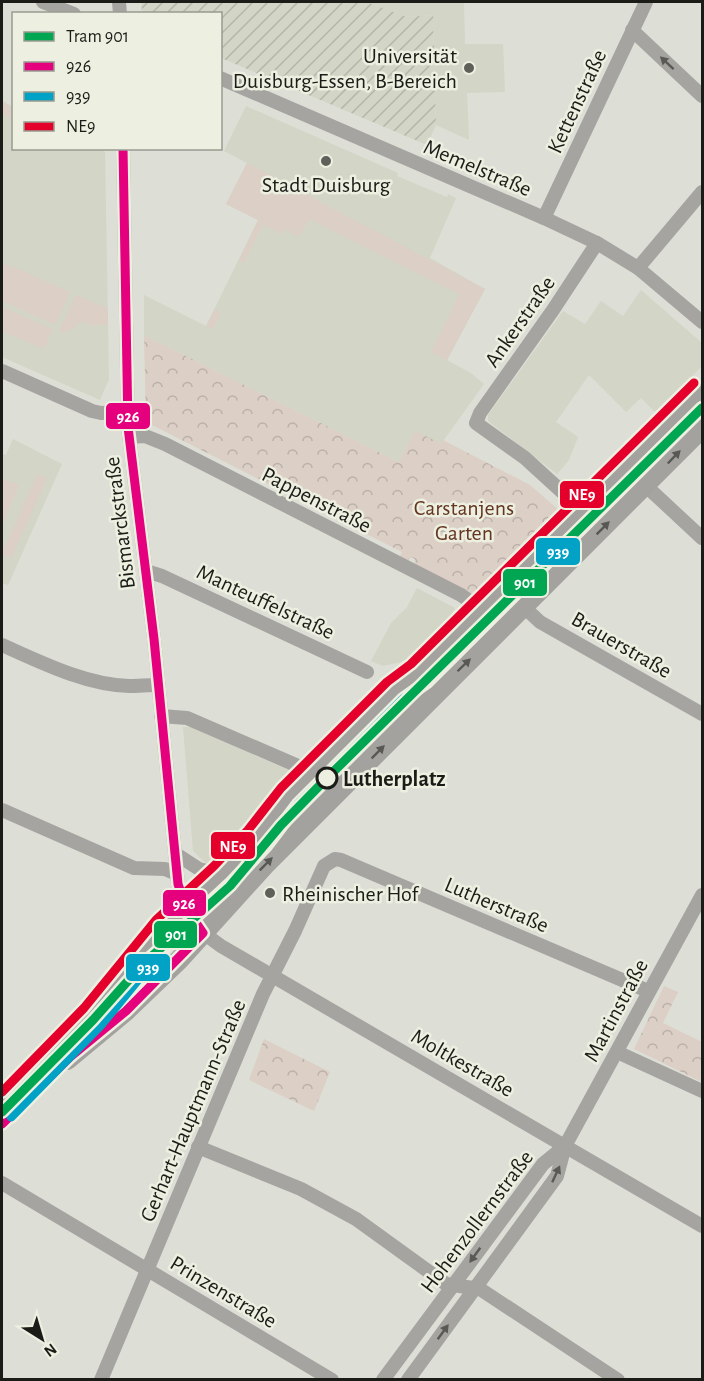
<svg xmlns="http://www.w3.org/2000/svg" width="704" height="1381" viewBox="0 0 704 1381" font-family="'Alegreya Sans',sans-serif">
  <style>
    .built { fill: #d3d5c6 }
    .industrial { fill: url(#industrial-furrows) }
    .green { fill: #dbcfc6 }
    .park { fill: url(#park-crowns) }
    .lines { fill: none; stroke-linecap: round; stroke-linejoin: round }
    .street { stroke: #a5a4a0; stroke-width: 14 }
    .secondary { stroke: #a3a29f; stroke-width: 20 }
    .tram { stroke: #a3a29f; stroke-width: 1.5 }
    .bus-1-casing { stroke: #edefe1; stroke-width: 14 }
    .bus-2-casing { stroke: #edefe1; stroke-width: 14 }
    .bus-3-casing { stroke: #edefe1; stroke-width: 14 }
    .bus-1 { stroke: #e5007d; stroke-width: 9 }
    .bus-2 { stroke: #01a2c5; stroke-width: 9 }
    .bus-3 { stroke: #e4002b; stroke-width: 9 }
    .tram-1-casing { stroke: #edefe1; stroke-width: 14 }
    .tram-1 { stroke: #00a651; stroke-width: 9 }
    .oneway { fill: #595955 }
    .oneway2 { fill: #585854 }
    .poi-dot { fill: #5f605a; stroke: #edefe1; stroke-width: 2 }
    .stop-dot { fill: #edefe1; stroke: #1b1c17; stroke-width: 3 }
    .labels { text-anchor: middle; stroke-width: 5; stroke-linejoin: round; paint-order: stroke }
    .poi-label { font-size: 22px; fill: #1b1c17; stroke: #edefe1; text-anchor: end }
    .street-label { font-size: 22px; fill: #1b1c17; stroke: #edefe1 }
    .park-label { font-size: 22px; fill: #643620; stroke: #edefe1 }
    .stop-label { font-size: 22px; font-weight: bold; fill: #1b1c17; stroke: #edefe1; text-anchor: start }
    .line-badge { stroke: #edefe1; stroke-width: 2 }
    .badge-label { font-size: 16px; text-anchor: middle; font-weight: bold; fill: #fff }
  </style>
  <defs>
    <pattern id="industrial-furrows" width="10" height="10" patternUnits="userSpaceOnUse" patternTransform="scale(1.5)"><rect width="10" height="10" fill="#d3d5c6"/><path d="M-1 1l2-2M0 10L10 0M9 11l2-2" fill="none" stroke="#b5b6a9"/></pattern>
    <pattern id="park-crowns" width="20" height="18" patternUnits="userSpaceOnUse" patternTransform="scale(1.5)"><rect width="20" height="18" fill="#dbcfc6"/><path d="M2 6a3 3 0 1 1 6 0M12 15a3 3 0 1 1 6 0" fill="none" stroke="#bbb1a9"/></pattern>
  </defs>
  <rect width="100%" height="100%" fill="#ddded6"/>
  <g class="built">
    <path d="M367 2H464L465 44H503L505 92 467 93 469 140 436 125 433 15 407 17Z"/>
    <path d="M2 101 13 107 14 148H98L105 152 109 379 100 400 2 357Z"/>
    <path d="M246 106 398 173 397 176 447 197 448 194 456 198 430 258 485 289 447 360 471 373 484 384 441 444 399 462 144 335V295L206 326 258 220 226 204 247 163 224 151Z"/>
    <path d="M641 290 702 343V366L656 413 641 398 626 412 589 375 556 422 578 437 569 460 557 474 488 421V415L563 311 585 324 601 301 623 316Z"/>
    <path d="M13 439 62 464 8 585 2 583V454L6 455Z"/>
    <path d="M417 588 455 608 447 627 430 648 409 660 383 666 371 661 391 623 407 607Z"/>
    <path d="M183 727H191L297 774 251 820 256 826 240 841 234 835 207 864 193 851Z"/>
  </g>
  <path class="industrial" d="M141 2H367L407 17 433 15 436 125 427 145 221 58 220 14 142 13Z"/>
  <g class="green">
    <path d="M2 101 13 107V120L2 114Z"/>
    <path d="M247 163 485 289 447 360 431 352 459 294 309 219 299 237 284 229 281 234 263 225 244 263 239 261 258 220 226 204Z"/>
    <path d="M2 262 70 292 55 325 2 301Z"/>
    <path d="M76 295 108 308V325H87V322L77 323V326L64 333 59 331Z"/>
    <path d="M2 307 53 329 44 349 2 331Z"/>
    <path d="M214 310 221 313 213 329 206 326Z"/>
    <path d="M37 474 47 478 11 559 2 554Z"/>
    <path d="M2 478 19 485 2 525Z"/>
  </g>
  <g class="park">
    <path d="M144 335 399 462 415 431 440 443 443 440 530 485 560 511 475 595 470 596 414 565 415 559 411 557 408 560H398L402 552 146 422Z"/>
    <path d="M664 986 678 992 663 1023 702 1042V1082L634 1049Z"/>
    <path d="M264 1039 330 1072 314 1111 249 1080Z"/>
  </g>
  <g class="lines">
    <g class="street">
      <path d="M43 2 74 14"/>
      <path d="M119 2 120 14"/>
      <path d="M632 30 702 96"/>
      <path d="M220 78 544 218 597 243 638 268 702 322"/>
      <path d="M123 148 128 427 154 639 178 884C186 911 197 930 221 946L702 1226"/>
      <path d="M544 218 646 2"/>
      <path d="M638 268 702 192"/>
      <path d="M2 371 92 411 101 413 127 412"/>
      <path d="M129 437 145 436 165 444 461 595 482 610"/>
      <path d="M646 486 702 538"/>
      <path d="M583 511 525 458 476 423 480 413 553 310 597 243"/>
      <path d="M146 571 162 576 367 672"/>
      <path d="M524 607 540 622 702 714"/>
      <path d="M2 645C40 662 86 685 129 686 138 686 148 685 157 685"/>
      <path d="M161 716 187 718 298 766 310 775"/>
      <path d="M2 810 134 868 165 869 177 874"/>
      <path d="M176 854 199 869 222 875"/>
      <path d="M617 1052 702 1091"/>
      <path d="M198 1147 301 1189 356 1219 446 1284 480 1289 618 1380"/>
      <path d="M2 1183 332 1380"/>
      <path d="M101 1380 263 994 295 931 324 866 335 859 341 860 648 991"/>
      <path d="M383 1380 543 1164 565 1146"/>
      <path d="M408 1380 557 1176 565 1146 702 895"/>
    </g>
    <g class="secondary">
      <path d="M67 1060 126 1011 179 960 265 865 702 428"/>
      <path d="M2 1109 93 1016 164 929 222 875 257 838 289 796 395 690 419 673 702 392"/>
    </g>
    <path class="tram" d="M440 665 500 616"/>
    <defs>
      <path id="bus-1" d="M2 1124 70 1057 126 1011 203 933 186 908 178 884 154 639 128 427 123 148"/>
      <path id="bus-2" d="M11 1117 102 1024 173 937 230 884 266 846 298 804 403 699 427 682 702 408"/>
      <path id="bus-3" d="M2 1092 84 1008 156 920 214 866 248 830 281 788 387 682 411 664 694 383"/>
    </defs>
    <use href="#bus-1" class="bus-1-casing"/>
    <use href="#bus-2" class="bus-2-casing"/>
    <use href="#bus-3" class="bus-3-casing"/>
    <use href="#bus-1" class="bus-1"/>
    <use href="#bus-2" class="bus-2"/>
    <use href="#bus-3" class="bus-3"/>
    <defs>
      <path id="tram-1" d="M2 1112 93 1020 143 964 230 886 281 825 327 778 702 408"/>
    </defs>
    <use href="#tram-1" class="tram-1-casing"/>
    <use href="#tram-1" class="tram-1"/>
  </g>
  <defs><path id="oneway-solid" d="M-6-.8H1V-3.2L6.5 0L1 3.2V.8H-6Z" transform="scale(1.5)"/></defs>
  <g class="oneway">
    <use href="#oneway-solid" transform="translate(667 63) rotate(-137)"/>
    <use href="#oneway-solid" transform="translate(556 1174) rotate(-65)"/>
    <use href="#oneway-solid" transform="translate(475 1255) rotate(126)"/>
    <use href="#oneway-solid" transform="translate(443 1332) rotate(-54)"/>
  </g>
  <g class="oneway2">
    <use href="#oneway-solid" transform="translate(674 457) rotate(-46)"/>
    <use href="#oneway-solid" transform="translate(603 528) rotate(-45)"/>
    <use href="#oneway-solid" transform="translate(464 665) rotate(-44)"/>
    <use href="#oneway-solid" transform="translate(378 752) rotate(-45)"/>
    <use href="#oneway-solid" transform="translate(266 864) rotate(-45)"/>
  </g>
  <g class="poi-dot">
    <circle cx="469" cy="68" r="6"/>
    <circle cx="326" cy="161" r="6"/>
    <circle cx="270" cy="893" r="6"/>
  </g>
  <circle class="stop-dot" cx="327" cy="778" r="10"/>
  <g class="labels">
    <g class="poi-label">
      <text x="457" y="63">Universität<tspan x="457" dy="25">Duisburg-Essen, B-Bereich</tspan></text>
      <text x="326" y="192" text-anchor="middle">Stadt Duisburg</text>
      <text x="282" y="901" text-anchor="start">Rheinischer Hof</text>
    </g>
    <g class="street-label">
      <text transform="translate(576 101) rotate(-65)" y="8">Kettenstraße</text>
      <text transform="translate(478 167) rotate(23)" y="8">Memelstraße</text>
      <text transform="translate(519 321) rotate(-55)" y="8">Ankerstraße</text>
      <text transform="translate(317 499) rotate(27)" y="8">Pappenstraße</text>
      <text transform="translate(119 523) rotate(-97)" y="8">Bismarckstraße</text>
      <text transform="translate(266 601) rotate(25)" y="8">Manteuffelstraße</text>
      <text transform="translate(622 644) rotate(30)" y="8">Brauerstraße</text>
      <text transform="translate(497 904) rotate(23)" y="8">Lutherstraße</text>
      <text transform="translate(615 1010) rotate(-62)" y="8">Martinstraße</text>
      <text transform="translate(463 1062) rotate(30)" y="8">Moltkestraße</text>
      <text transform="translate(192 1110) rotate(-67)" y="8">Gerhart-Hauptmann-Straße</text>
      <text transform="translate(476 1221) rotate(-53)" y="8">Hohenzollernstraße</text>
      <text transform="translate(224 1291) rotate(31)" y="8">Prinzenstraße</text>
    </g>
    <g class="park-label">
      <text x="464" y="515">Carstanjens<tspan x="464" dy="25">Garten</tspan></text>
    </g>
    <g class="stop-label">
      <text x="343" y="786">Lutherplatz</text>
    </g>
  </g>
  <g class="line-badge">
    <rect x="105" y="402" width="46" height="28" rx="6" fill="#e5007d"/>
    <rect x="559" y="480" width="46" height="29" rx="6" fill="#e4002b"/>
    <rect x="535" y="537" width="46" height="29" rx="6" fill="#01a2c5"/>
    <rect x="502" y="568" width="46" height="29" rx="6" fill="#00a651"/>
    <rect x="210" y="831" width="46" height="29" rx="6" fill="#e4002b"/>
    <rect x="162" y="889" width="45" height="28" rx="6" fill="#e5007d"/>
    <rect x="153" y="920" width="45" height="29" rx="6" fill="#00a651"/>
    <rect x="125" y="953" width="46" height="29" rx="6" fill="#01a2c5"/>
  </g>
  <g class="badge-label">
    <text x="128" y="422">926</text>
    <text x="582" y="500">NE9</text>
    <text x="558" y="557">939</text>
    <text x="525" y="588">901</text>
    <text x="233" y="852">NE9</text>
    <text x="184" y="909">926</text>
    <text x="176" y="940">901</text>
    <text x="148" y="973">939</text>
  </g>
  <rect width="704" height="1381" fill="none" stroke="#1b1c17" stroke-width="6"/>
  <rect x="12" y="12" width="210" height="138" fill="#edefe1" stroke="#999b90" stroke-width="1.5"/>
  <rect x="24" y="32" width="30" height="9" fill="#00a651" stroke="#999b90" stroke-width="1.5"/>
  <text x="66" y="42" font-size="18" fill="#1b1c17">Tram 901</text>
  <rect x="24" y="62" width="30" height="9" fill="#e5007d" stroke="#999b90" stroke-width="1.5"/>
  <text x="66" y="72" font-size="18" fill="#1b1c17">926</text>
  <rect x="24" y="92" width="30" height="9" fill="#01a2c5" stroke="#999b90" stroke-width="1.5"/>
  <text x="66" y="102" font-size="18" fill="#1b1c17">939</text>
  <rect x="24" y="122" width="30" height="9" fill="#e4002b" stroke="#999b90" stroke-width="1.5"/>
  <text x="66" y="132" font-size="18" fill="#1b1c17">NE9</text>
  <g transform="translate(42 1339) rotate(143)" stroke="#edefe1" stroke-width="4.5" paint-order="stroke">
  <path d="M0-4.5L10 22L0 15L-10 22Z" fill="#1b1c17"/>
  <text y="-9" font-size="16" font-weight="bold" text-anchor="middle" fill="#1b1c17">N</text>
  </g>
</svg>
